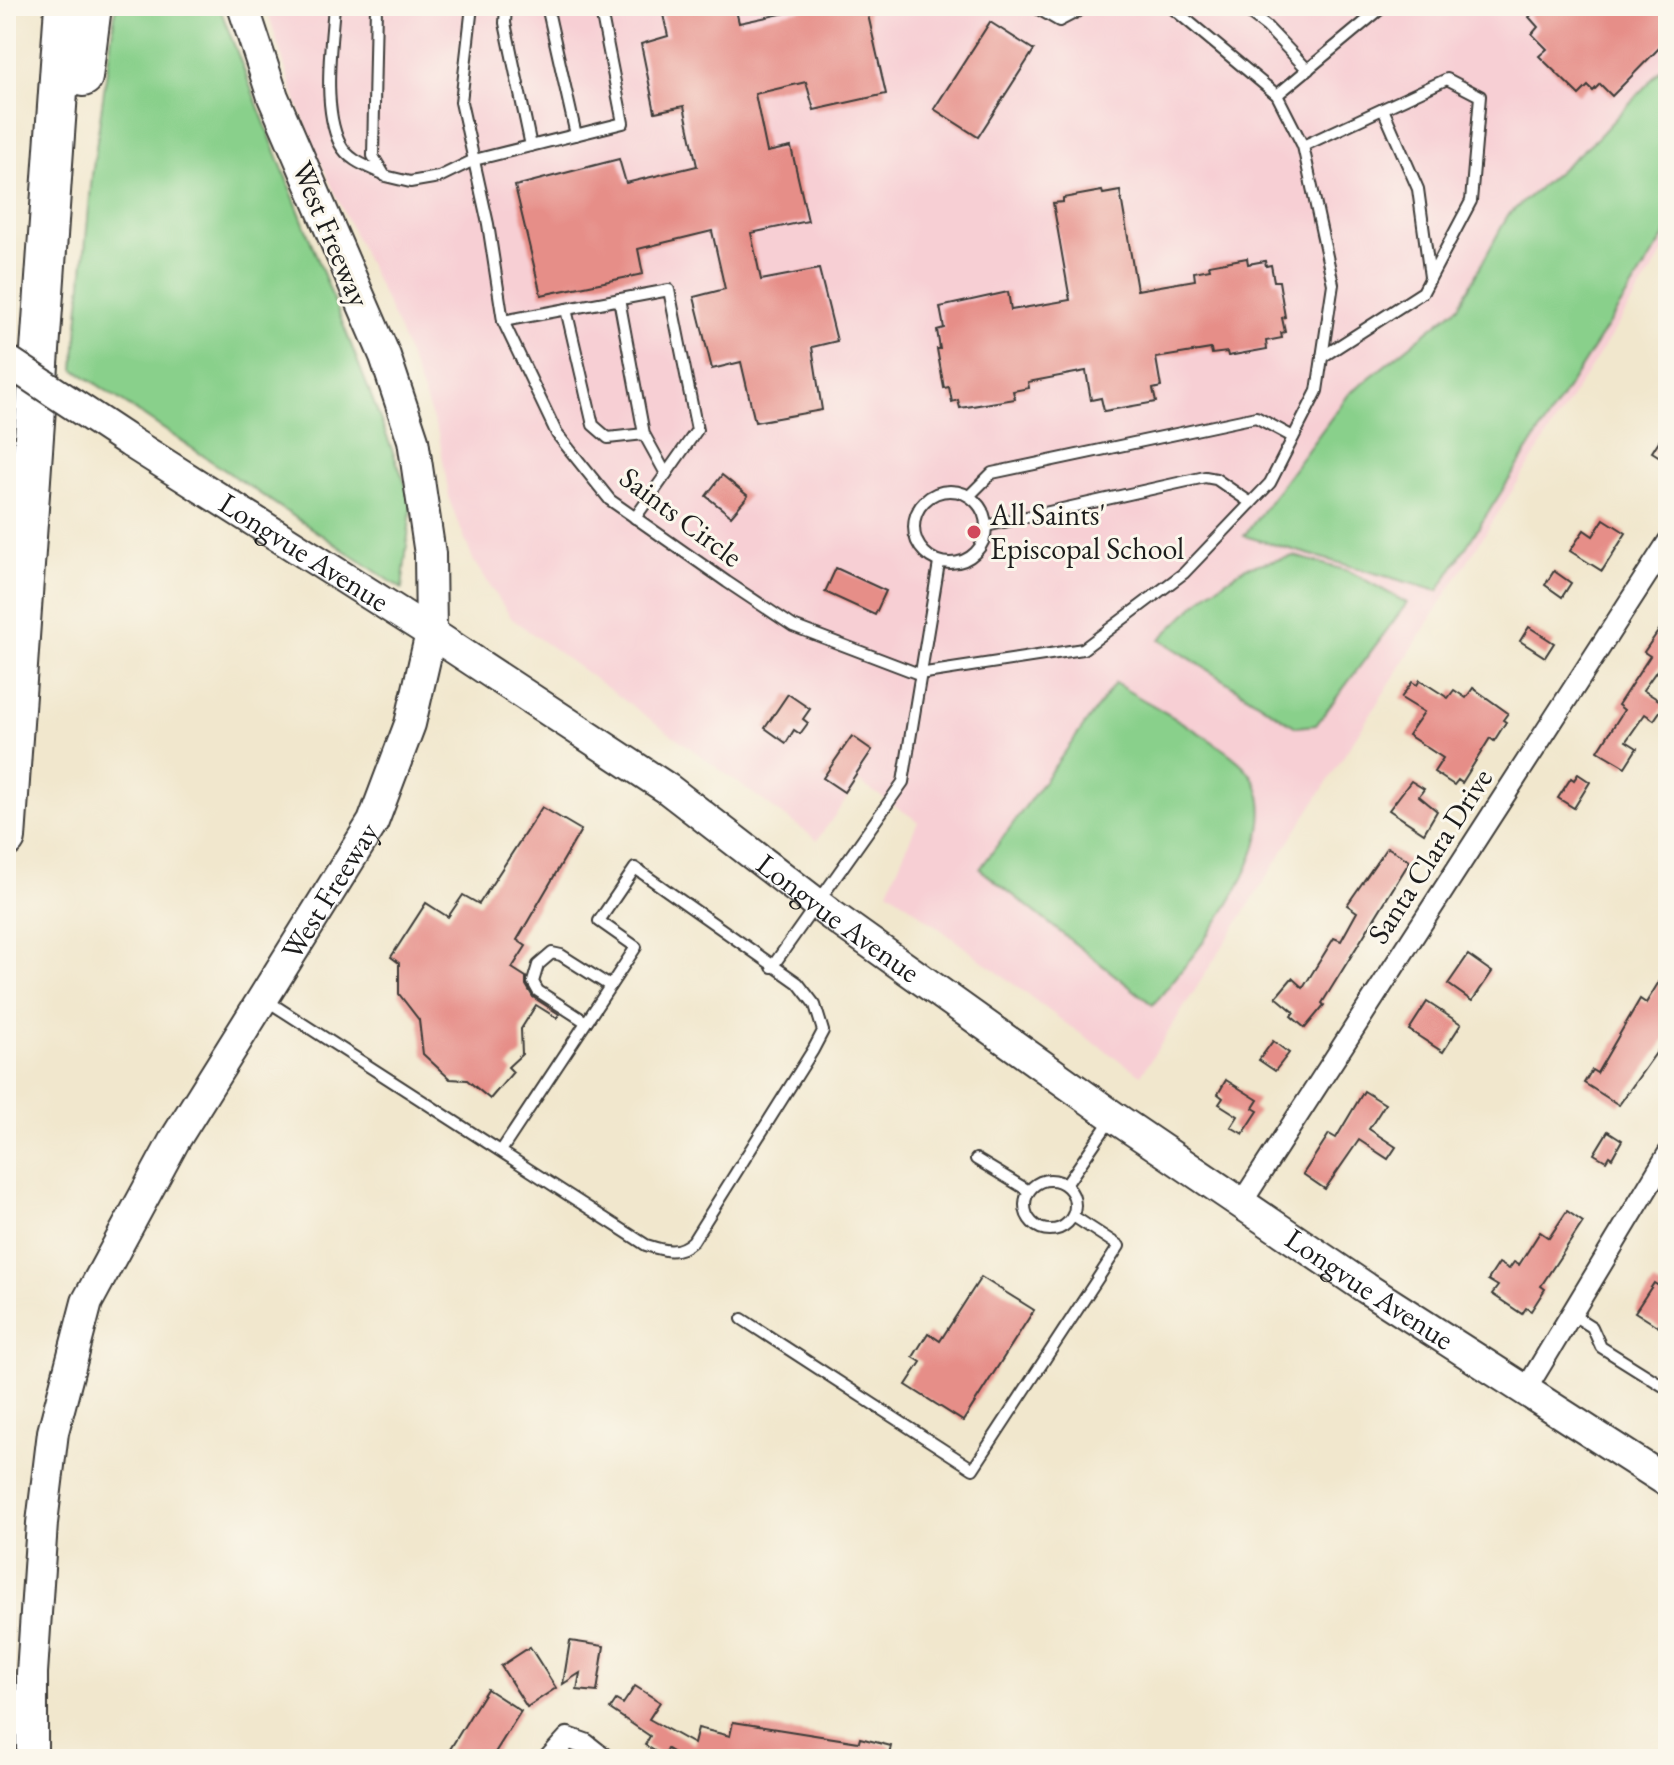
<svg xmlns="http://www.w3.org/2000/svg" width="1674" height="1765" viewBox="0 0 1674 1765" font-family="'EB Garamond',serif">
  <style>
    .built { fill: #f7cfd4 }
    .green { fill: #89d08b; stroke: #527654; stroke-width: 2 }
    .building { fill: #e68e88 }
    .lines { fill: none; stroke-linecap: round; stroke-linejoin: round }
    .service-casing { stroke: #3c3a37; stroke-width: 14 }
    .minor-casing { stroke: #3c3a37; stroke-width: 24 }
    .secondary-casing { stroke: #3c3a37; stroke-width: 34 }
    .motorway-casing { stroke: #3c3a37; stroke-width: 42 }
    .service { stroke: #fff; stroke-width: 10 }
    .minor { stroke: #fff; stroke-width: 20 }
    .secondary { stroke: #fff; stroke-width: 30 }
    .motorway { stroke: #fff; stroke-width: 38 }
    .secondary-bridge-casing { stroke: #3c3a37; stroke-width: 34; stroke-linecap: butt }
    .secondary-bridge { stroke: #fff; stroke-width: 30 }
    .poi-dot { fill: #d1495b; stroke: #fbf7ec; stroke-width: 3 }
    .labels { text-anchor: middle; stroke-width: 6; stroke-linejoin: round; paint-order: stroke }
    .street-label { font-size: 30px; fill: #1c1c1c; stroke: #fbf7ec }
    .poi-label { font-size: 30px; fill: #1c1c1c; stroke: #fbf7ec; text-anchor: start }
  </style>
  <rect width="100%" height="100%" fill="#fbf7ec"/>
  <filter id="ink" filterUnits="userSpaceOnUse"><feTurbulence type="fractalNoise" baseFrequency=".0125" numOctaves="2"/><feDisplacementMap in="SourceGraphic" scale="16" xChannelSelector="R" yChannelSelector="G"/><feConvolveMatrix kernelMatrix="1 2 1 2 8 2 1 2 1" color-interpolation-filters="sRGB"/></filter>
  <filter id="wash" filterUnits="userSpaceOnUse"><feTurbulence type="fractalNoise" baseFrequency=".006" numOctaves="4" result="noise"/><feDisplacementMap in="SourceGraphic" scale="32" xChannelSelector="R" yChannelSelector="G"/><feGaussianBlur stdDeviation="1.8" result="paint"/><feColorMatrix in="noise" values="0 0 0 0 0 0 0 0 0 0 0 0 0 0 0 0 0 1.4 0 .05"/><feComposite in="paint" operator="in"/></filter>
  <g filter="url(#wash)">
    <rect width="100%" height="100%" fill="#f1e7cd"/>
    <path class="built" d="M266 6H1668V246L1141 1075 1068 1025 888 890 918 821 859 782 817 840 512 619 474 562 450 502 439 436 397 325 319 159 292 90Z"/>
    <g class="green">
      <path d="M116 6H219L412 501 402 589 74 369 92 175Z"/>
      <path d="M1668 62V231L1438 591 1244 536 1349 394 1459 306 1508 215 1598 137Z"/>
      <path d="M1294 556 1349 571 1407 603 1316 725 1296 727 1160 639 1209 592 1246 567Z"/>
      <path d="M1115 683C1148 704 1225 743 1248 771 1299 834 1194 956 1153 1005L980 869Z"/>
    </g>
    <g id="blocks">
      <g class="building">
        <path d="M661 6H735L739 23 818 6H866L886 94 814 110 806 82 755 94 767 152 791 147 808 221 751 233 761 280 819 269 837 341 812 347 822 410 755 422 741 362 712 369 694 297 725 289 712 231 638 249 643 274 541 295 515 186 619 159 626 183 697 166 684 106 655 112 641 44 668 36Z"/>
        <path d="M1540 6H1668V39L1612 96 1600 84 1593 91 1588 86 1579 95 1539 56 1547 49 1532 34 1538 27 1529 17Z"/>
        <path d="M990 22 1034 50 978 137 934 109Z"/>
        <path d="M1102 191 1103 194 1120 191 1137 290 1195 280 1194 272 1210 269 1209 265 1247 258 1248 264 1265 261 1266 266 1271 265 1274 281H1279L1285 317 1282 318 1285 332 1281 333 1282 338 1266 341 1267 349 1228 356 1227 352 1212 354 1211 349 1156 358 1161 387 1153 389 1156 402 1104 411 1101 398 1091 400 1086 371 1028 382 1029 388 1013 391 1015 399 960 408 958 400 952 402 949 387 944 388 937 349H940L937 330 944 328 940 307 1008 292 1011 310 1070 300 1053 203 1063 202V198Z"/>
        <path d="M1668 427V462L1652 452Z"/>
        <path d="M722 475 748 496 731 516 706 496Z"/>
        <path d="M1604 519 1626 533 1602 571 1570 551 1584 530 1593 536Z"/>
        <path d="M836 568 886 591 875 615 825 592Z"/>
        <path d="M1554 571 1571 583 1562 597 1545 585Z"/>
        <path d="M1668 617V667L1662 663 1643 690 1665 704 1654 720 1645 714 1626 741 1637 748 1625 767 1598 751 1624 710 1618 705 1650 656 1644 652Z"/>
        <path d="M1529 627 1554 643 1545 657 1520 641Z"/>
        <path d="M1420 680 1448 698 1454 690 1466 698 1473 688 1508 713 1503 720 1506 722 1494 741 1490 738 1462 783 1458 780 1454 785 1434 772 1443 758 1408 735 1424 712 1401 698 1412 682 1417 685Z"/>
        <path d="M788 694 810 709 803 719 808 723 800 734 794 730 786 743 765 728Z"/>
        <path d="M852 736 872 750 844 792 823 778Z"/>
        <path d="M1578 774 1590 782 1574 808 1558 798 1571 778 1574 780Z"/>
        <path d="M1411 781 1424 789 1419 796 1437 811 1424 833 1389 810Z"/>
        <path d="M542 807 581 830 517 940 526 946 512 968 526 977V985L533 997 559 1014 557 1018 536 1005 521 1029 522 1054 508 1067 513 1072 490 1099 467 1080 450 1079 423 1054 419 1020 399 994V963L391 957 426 903 448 917 463 895 479 904Z"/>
        <path d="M1387 847 1410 861 1322 1003 1324 1005 1305 1028 1291 1016 1294 1012 1276 997 1292 978 1303 988 1334 938 1341 941 1357 912 1347 905Z"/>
        <path d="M1468 955 1492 972 1472 1001 1448 984Z"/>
        <path d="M1668 967V1036L1619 1105 1584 1083 1592 1070 1597 1073 1640 999 1646 1003Z"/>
        <path d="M1427 1002 1461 1024 1443 1052 1409 1030Z"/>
        <path d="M1273 1041 1289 1053 1275 1071 1259 1060Z"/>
        <path d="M1226 1080 1258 1100 1253 1108 1258 1111 1243 1134 1231 1127 1238 1116 1219 1104 1223 1098 1218 1094Z"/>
        <path d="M1364 1091 1385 1104 1369 1129 1396 1147 1388 1159 1359 1140 1325 1189 1303 1174 1329 1134 1336 1138Z"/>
        <path d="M1608 1131 1622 1140 1612 1158 1609 1156 1606 1161 1594 1154Z"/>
        <path d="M1567 1211 1583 1222 1541 1286 1545 1289 1531 1311 1526 1308 1522 1314 1492 1294 1498 1286 1488 1280 1499 1263 1509 1269 1514 1262 1519 1265 1540 1232 1549 1238Z"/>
        <path d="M981 1277 1034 1310 963 1421 906 1385 921 1362 913 1357 928 1333 940 1341Z"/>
        <path d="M1654 1283 1668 1292V1333L1635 1312Z"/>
        <path d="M570 1641 604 1646 597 1692 577 1690 580 1673 563 1684Z"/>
        <path d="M530 1647 556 1688 527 1707 501 1666Z"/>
        <path d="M635 1686 660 1702 649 1719 694 1744 698 1728 730 1736 733 1722 859 1742 860 1738 891 1746 888 1759H684L667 1749 663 1756 645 1745 650 1736 610 1709 616 1700 623 1704Z"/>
        <path d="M487 1689 521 1711 491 1759H444Z"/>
      </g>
    </g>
  </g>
  <g filter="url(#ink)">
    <use href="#blocks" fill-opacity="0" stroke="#3c3a37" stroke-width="2"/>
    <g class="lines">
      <defs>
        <g id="service">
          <path d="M334 6C331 45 322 108 340 144 348 160 366 166 381 173"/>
          <path d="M376 6 373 156 385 176 410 182 439 177 474 160 623 123 600 6"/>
          <path d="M472 6 461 102 488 224 503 321 557 434 610 500 727 582 793 626 919 674 1083 649 1184 573 1270 483 1317 391 1333 284 1303 146 1277 95 1170 6"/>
          <path d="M506 6 505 23 531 146"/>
          <path d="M547 6 576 135"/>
          <path d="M1033 6 1059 21 1088 6"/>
          <path d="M1240 6 1267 27 1308 70"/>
          <path d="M1277 95 1384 6"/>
          <path d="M1383 109 1418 189 1430 277"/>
          <path d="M1303 146 1447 79 1480 96 1471 201 1423 292 1322 357"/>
          <path d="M619 299 644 434 666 474"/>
          <path d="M566 309 593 425 608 438 644 434"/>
          <path d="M503 321 669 290 697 430 635 518"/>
          <circle cx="950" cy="527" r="36"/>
          <path d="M969 496 992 473 1256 417 1293 437"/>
          <path d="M986 526 1205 477 1216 479 1251 503"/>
          <path d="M772 967 903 782 939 563"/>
          <path d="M266 1000 646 1245C665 1251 678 1255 693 1241L813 1050 823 1031 815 1005 798 983 635 868 599 921 636 947 501 1151"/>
          <path d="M586 1022 538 991 533 982 538 965 552 953 561 955 610 986"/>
          <path d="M976 1159 1029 1191"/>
          <circle cx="1050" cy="1205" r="25"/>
          <path d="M1066 1185 1112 1118"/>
          <path d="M1573 1315 1592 1327 1601 1347 1668 1389"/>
          <path d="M742 1319 973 1469 1119 1246 1073 1216"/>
        </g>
        <g id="minor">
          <path d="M1242 1202 1668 542"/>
          <path d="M1525 1391 1668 1154"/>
          <path d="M549 1759 568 1738 585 1744 604 1759"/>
        </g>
        <g id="secondary">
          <path id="s1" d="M130 442 431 633 668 789 830 914 1114 1117 1366 1288 1668 1482"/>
          <path id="s2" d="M32 1759V1673L42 1523 53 1432 87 1302 174 1141 373 822 410 724 431 633 430 554 413 440 385 356 273 97 243 6"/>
        </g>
        <g id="motorway">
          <path d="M83 77 92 6"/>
          <path d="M6 838 64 6"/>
        </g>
      </defs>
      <use href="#service" class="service-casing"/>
      <use href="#minor" class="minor-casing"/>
      <use href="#secondary" class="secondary-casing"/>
      <use href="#motorway" class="motorway-casing"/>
      <use href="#service" class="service"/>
      <use href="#minor" class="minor"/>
      <use href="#secondary" class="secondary"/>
      <use href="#motorway" class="motorway"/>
      <defs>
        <path id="secondary-bridge" d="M6 360 130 442"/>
      </defs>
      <use href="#secondary-bridge" class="secondary-bridge-casing"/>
      <use href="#secondary-bridge" class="secondary-bridge"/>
    </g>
  </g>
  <circle class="poi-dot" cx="974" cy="532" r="8"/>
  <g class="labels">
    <g class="street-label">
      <text transform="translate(331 234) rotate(67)" y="10">West Freeway</text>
      <text transform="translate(681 517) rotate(37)" y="10">Saints Circle</text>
      <text dy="10" stroke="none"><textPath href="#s1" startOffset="206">Longvue Avenue</textPath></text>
      <text transform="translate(1430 856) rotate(-57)" y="10">Santa Clara Drive</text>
      <text dy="10" stroke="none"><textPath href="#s2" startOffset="940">West Freeway</textPath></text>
      <text dy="10" stroke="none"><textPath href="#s1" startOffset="854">Longvue Avenue</textPath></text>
      <text dy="10" stroke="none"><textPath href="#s1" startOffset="1502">Longvue Avenue</textPath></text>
    </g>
    <g class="poi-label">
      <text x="990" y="525">All Saints'<tspan x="990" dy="34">Episcopal School</tspan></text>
    </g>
  </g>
  <rect width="1674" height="1765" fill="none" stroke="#fbf7ec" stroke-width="32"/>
</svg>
